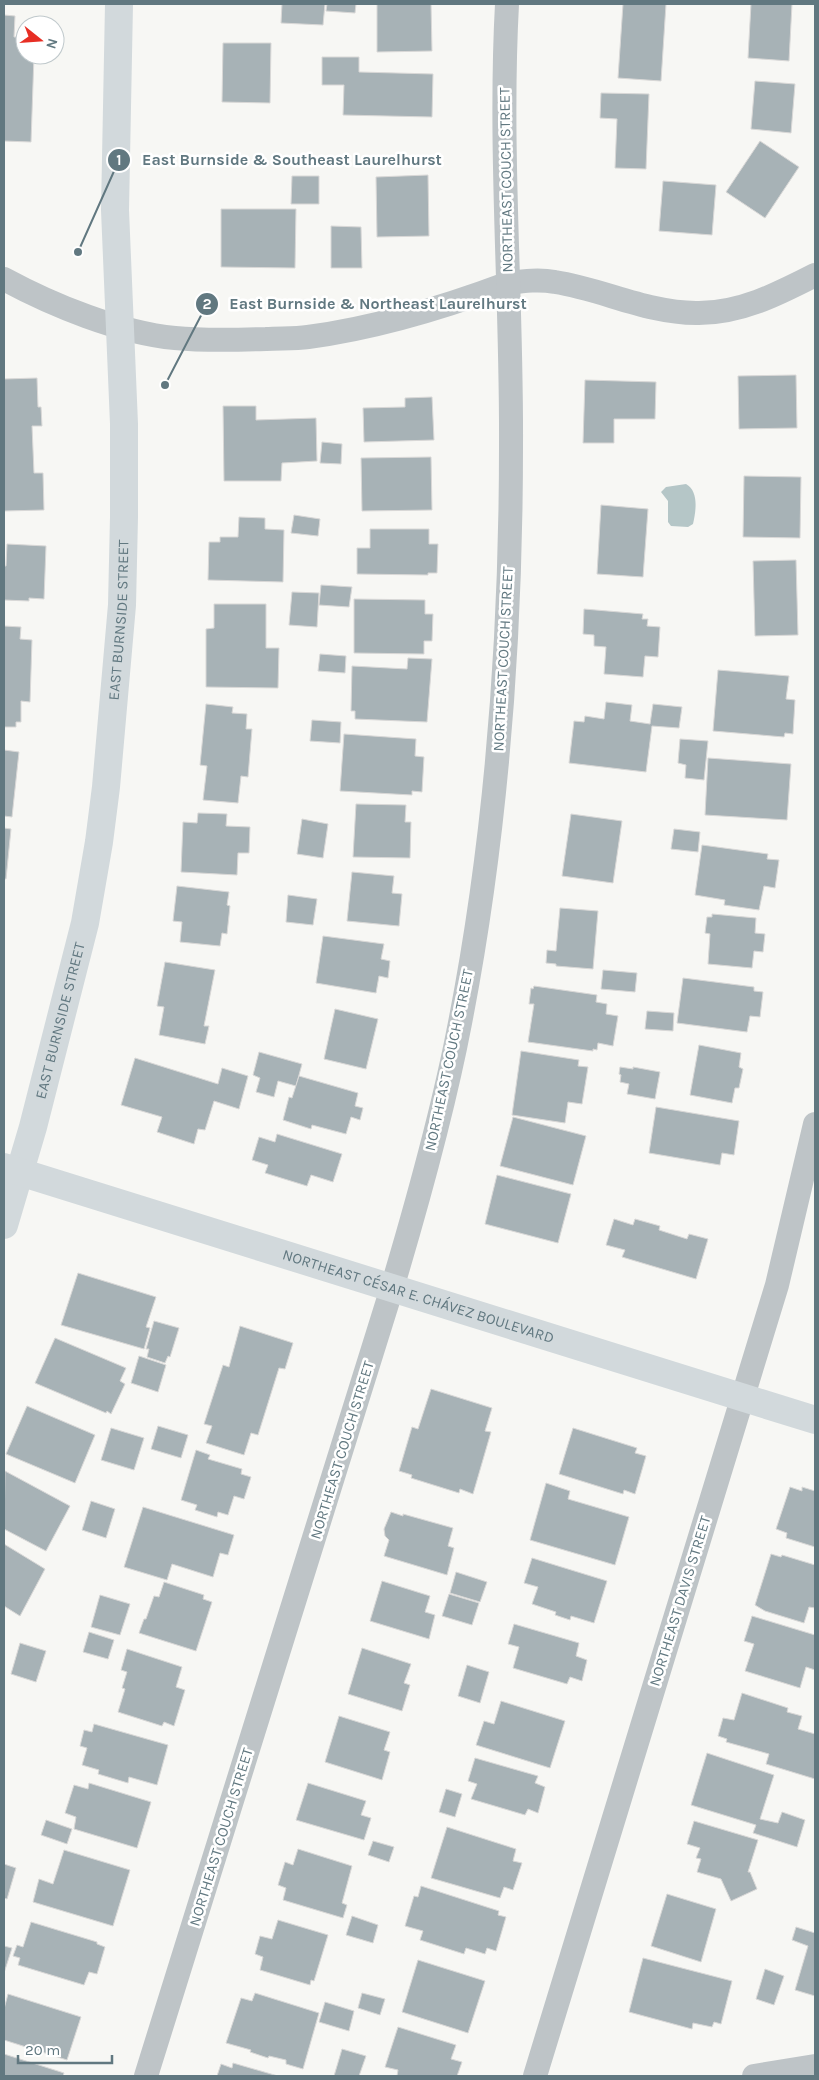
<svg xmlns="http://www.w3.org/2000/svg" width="819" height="2080" viewBox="0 0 819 2080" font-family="Karla,sans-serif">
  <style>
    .water { fill: #b5c6c7 }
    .building { fill: #a7b2b6; stroke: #d9d8d7 }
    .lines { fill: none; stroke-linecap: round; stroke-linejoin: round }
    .minor { stroke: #bec4c7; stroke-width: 24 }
    .secondary { stroke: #d2d9dc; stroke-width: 28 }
    .primary { stroke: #d2d9dc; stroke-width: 28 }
    .labels { text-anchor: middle; stroke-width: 5; stroke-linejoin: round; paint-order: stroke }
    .street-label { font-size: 15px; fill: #617880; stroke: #fff }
    .leader { fill: none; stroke: #617880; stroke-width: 2 }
    .callout-dot { fill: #617880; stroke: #fff; stroke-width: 2 }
    .mark-label { font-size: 15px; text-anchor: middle; font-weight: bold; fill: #fff }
    .callout-label { font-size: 16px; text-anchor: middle; font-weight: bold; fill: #617880; stroke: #fff; stroke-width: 5; stroke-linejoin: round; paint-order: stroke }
  </style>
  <rect width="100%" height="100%" fill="#f7f7f4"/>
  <path class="water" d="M686 484C699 491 696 511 693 524L688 527 671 526 668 522V501L661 492 666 487Z"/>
  <g class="building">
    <path d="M282 4H325L323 25 281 23Z"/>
    <path d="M327 4H356L355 13 326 11Z"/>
    <path d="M377 4H431L432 51 377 52Z"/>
    <path d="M623 4H666L661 81 618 78Z"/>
    <path d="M751 4H792L789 61 748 58Z"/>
    <path d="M4 15 15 16 14 37H25V55H34L31 142 4 141Z"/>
    <path d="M223 43H271L270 103 222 102Z"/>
    <path d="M322 57H359V72L433 74 432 117 343 115 344 85H322Z"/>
    <path d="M755 81 795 84 791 133 751 129Z"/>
    <path d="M601 93 649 94 646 169 615 168 617 119 600 118Z"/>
    <path d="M760 141 799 167 765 218 726 192Z"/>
    <path d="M428 175 429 236 377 237 376 177Z"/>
    <path d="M292 176H319V204H291Z"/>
    <path d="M663 181 716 185 712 235 659 231Z"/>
    <path d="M221 209H296L295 268 221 267Z"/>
    <path d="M331 226 361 227 362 268H331Z"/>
    <path d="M796 375 797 428 739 429 738 376Z"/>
    <path d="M37 378 38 407H41L42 426H32L34 473H43L44 510 4 511V379Z"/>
    <path d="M585 380 656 382 655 419H614V443H583Z"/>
    <path d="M432 397 434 440 364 442 363 408 405 407V398Z"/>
    <path d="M223 406H256V420L316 418 317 461 282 463 281 481H224Z"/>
    <path d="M322 442 342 444 341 464 320 463Z"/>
    <path d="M431 457 432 510 362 511 361 458Z"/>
    <path d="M744 476 801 477 800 538 743 537Z"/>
    <path d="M601 505 648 509 643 577 597 574Z"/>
    <path d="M294 515 320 519 318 536 291 533Z"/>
    <path d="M239 517 265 518V529L284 530 283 582 208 580 209 542H220V537H238Z"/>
    <path d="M370 529H429V544H438L437 573H428V575L357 574V548H370Z"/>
    <path d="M7 544 46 546 44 599 29 598V601L4 600V566H6Z"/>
    <path d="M796 560 798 635 755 636 753 561Z"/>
    <path d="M321 585 352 587 349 607 319 605Z"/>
    <path d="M292 592 319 593 317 627 289 625Z"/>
    <path d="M354 599 425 600V614H433L432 641H424V654L354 653Z"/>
    <path d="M214 604H266V648H279L278 688 206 687V629L214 628Z"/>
    <path d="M584 609 643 614 642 619H648L647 626 660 627 658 657 645 656 643 677 604 674 606 647 594 646V635L583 634Z"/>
    <path d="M4 626 21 627 20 639 32 640 30 702 21 701V722H16V727H4Z"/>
    <path d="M320 654 346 656 345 673 318 671Z"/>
    <path d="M408 658 432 659 427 722 355 719V711H351L352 666 407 669Z"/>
    <path d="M718 670 789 676 786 699 795 700 793 734 785 733 784 737 713 731Z"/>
    <path d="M606 702 632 705 630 721 650 724 653 704 682 707 679 728 652 726 646 772 569 763 574 721 584 722 585 716 604 719Z"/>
    <path d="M206 704 233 707 232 713 247 714 246 729H252L248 777 241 776 238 803 203 800 207 766 200 765Z"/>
    <path d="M312 720 341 722 340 743 310 741Z"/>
    <path d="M344 734 416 739 415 756 424 757 422 792 412 791V795L340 791Z"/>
    <path d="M680 739 708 741 704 780 685 778 686 765 678 763Z"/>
    <path d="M4 750 19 752 12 817 4 816Z"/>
    <path d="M708 758 791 764 787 820 705 815Z"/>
    <path d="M356 804 406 805 405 822H411L410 858 353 857Z"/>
    <path d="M198 813 227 814 226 826 250 827 249 853H238L237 875 181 872 183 822 197 823Z"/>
    <path d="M571 814 622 821 613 883 562 876Z"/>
    <path d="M302 819 328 824 323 858 297 854Z"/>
    <path d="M4 828 11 829 6 879H4Z"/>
    <path d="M674 829 700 832 698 852 671 849Z"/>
    <path d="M702 845 768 854 767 859 779 860 775 888 764 886 759 910 724 905 725 900 695 895Z"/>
    <path d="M352 872 394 876 392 893 402 894 399 926 347 921Z"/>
    <path d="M177 886 229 892 227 905 230 906 227 934 222 933 220 946 180 942 182 922 173 921Z"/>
    <path d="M288 895 317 899 313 925 286 922Z"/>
    <path d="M560 908 598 911 593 969 556 966V964L546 963 547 950 556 951Z"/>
    <path d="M712 914 756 918 755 933 765 934 763 952 754 951 752 968 708 964 710 934 705 933 707 917H712Z"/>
    <path d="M323 936 384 944 381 959 390 961 388 978 379 976 376 993 316 983Z"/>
    <path d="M165 962 215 970 204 1026H209L205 1044 159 1035 164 1007 157 1006Z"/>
    <path d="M603 970 637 973 635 992 601 989Z"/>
    <path d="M683 978 754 987V991L763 992 760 1017 750 1016 747 1032 677 1023Z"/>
    <path d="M534 986 597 995 596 1002 607 1004 606 1014 618 1016 613 1046 598 1043 597 1050 593 1049V1051L528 1042 534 1004H529L531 988 533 989Z"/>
    <path d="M335 1009 378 1019 366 1069 324 1059Z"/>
    <path d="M647 1011 674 1013 673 1031 645 1029Z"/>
    <path d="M699 1045 741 1053 739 1067 743 1069 739 1088H735L732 1103 690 1095Z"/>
    <path d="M521 1051 579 1060 578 1066 588 1067 582 1104 568 1102 565 1123 512 1115Z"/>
    <path d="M259 1052 302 1064 296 1086 278 1081 274 1097 256 1092 260 1078 253 1075Z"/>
    <path d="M135 1058 218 1084 222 1068 248 1076 239 1109 214 1101 205 1130 198 1129 194 1144 157 1132 162 1117 121 1105Z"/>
    <path d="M620 1067 633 1069V1067L660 1072 655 1099 627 1094 629 1084 620 1082 621 1075 619 1074Z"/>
    <path d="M299 1076 358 1093 355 1106 363 1108 360 1120 351 1117 346 1134 312 1125 311 1129 283 1120 289 1097 292 1098Z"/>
    <path d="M656 1107 739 1121 734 1155 722 1153 720 1165 649 1153Z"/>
    <path d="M513 1117 586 1136 573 1185 500 1166Z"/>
    <path d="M277 1134 342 1154 333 1182 311 1175 307 1186 265 1173 268 1165 252 1160 259 1137 275 1142Z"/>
    <path d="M497 1175 571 1194 558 1243 485 1224Z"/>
    <path d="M614 1219 633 1225 635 1219 660 1226 659 1230 687 1239 689 1234 708 1239 696 1279 622 1257 625 1250 606 1245Z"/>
    <path d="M78 1273 156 1297 146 1327 150 1328 144 1349 61 1325Z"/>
    <path d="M154 1321 179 1328 170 1357 168 1356 165 1363 147 1357 149 1349H146Z"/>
    <path d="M240 1326 293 1343 285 1369 279 1368 258 1435 251 1433 244 1455 206 1443 212 1426 204 1424 223 1365 229 1367Z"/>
    <path d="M55 1338 126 1368 120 1381 125 1384 111 1414 107 1411 106 1413 35 1383Z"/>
    <path d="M139 1356 166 1365 158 1392 131 1383Z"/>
    <path d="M431 1389 492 1408 485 1431 491 1432 473 1494 460 1489 459 1493 411 1478 412 1475 399 1471 412 1427 418 1429Z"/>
    <path d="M27 1406 95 1435 75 1483 6 1454Z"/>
    <path d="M158 1426 188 1435 181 1458 151 1449Z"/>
    <path d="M111 1428 144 1438 134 1470 101 1460Z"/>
    <path d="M573 1428 637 1448 635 1453 646 1456 635 1494 624 1490 623 1494 559 1474Z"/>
    <path d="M196 1450 210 1455 208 1459 242 1469 241 1474 251 1477 244 1499 234 1496 228 1515 218 1512 217 1517 195 1510 197 1505 181 1500Z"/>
    <path d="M5 1471 70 1506 46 1551 4 1529Z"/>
    <path d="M546 1483 570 1491 568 1499 629 1517 615 1565 530 1540Z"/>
    <path d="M790 1487 802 1491V1487L815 1491V1547L786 1538 787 1533 776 1529Z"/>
    <path d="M91 1501 115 1509 106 1538 82 1530Z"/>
    <path d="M143 1507 234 1535 228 1555 220 1553 213 1577 172 1564 167 1580 124 1567Z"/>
    <path d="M391 1512 403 1516V1514L453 1528 448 1546 454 1548 447 1575 384 1556 389 1540 385 1536 384 1529Z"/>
    <path d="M4 1544 45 1569 20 1616 4 1606Z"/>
    <path d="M771 1554 781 1557 782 1555 815 1565V1608L809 1607 804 1623 765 1611 755 1605Z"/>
    <path d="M532 1558 607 1581 594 1623 571 1616 570 1620 555 1615 556 1612 532 1604 538 1587 524 1583Z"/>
    <path d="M456 1572 487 1582 480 1602 450 1593Z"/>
    <path d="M382 1581 430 1596 425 1612 435 1615 429 1639 370 1621Z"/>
    <path d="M164 1582 204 1595 203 1599 212 1602 196 1651 139 1633 144 1619H146L154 1596 159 1597Z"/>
    <path d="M449 1594 479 1603 472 1625 442 1616Z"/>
    <path d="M100 1595 130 1604 120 1635 91 1627Z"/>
    <path d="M752 1616 815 1635V1670L806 1667 800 1688 745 1671 754 1644 744 1641Z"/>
    <path d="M514 1624 579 1643 576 1656 587 1660 582 1681 570 1677 567 1684 513 1668 519 1647 508 1644Z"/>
    <path d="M89 1632 114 1640 108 1659 83 1652Z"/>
    <path d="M20 1643 46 1651 36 1682 11 1674Z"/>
    <path d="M362 1648 411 1664 404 1683 410 1685 402 1711 348 1694Z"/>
    <path d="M127 1649 182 1667 176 1687 185 1690 174 1726 164 1722 162 1726 118 1712 125 1689 122 1688 127 1672 121 1670Z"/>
    <path d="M467 1665 489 1672 480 1703 458 1696Z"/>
    <path d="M742 1693 788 1708 787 1712 802 1716 798 1729 815 1734V1779L766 1764 769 1754 726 1742 727 1739 718 1736 723 1718 734 1720Z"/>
    <path d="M501 1701 565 1721 550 1768 476 1745 484 1721 494 1724Z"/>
    <path d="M339 1716 390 1732 384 1750 390 1752 382 1780 325 1762Z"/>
    <path d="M94 1724 168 1745 157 1785 129 1777 128 1783 98 1774 99 1770 82 1765 87 1748 80 1746 84 1730 92 1732Z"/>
    <path d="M707 1753 774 1775 760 1819 778 1823 782 1812 805 1820 797 1847 753 1833 756 1825 691 1805Z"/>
    <path d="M475 1758 538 1776 535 1783 545 1787 538 1813 528 1809 525 1815 471 1799 477 1784 468 1781Z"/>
    <path d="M89 1783 151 1802 137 1848 74 1829 76 1817 65 1813 74 1785 88 1789Z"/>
    <path d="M308 1783 366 1801 361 1815 371 1818 364 1840 296 1820Z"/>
    <path d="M446 1789 462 1794 455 1817 439 1812Z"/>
    <path d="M46 1820 72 1829 67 1844 41 1835Z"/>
    <path d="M694 1821 758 1840 748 1872H750L757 1889 731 1901 721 1879 697 1872 701 1859 696 1858 700 1848 687 1844Z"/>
    <path d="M447 1827 516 1849 513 1861 522 1863 513 1890 504 1887 500 1898 431 1878Z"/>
    <path d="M373 1841 394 1847 389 1862 368 1855Z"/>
    <path d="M298 1849 352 1866 342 1903 347 1905 343 1918 283 1900 286 1888 278 1885 285 1862 293 1865Z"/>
    <path d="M64 1850 130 1870 113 1926 33 1902 39 1879 53 1884Z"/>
    <path d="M4 1864 16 1868 7 1899 4 1898Z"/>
    <path d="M421 1886 499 1911 498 1915 506 1917 496 1951 487 1948 485 1954 466 1948 464 1954 420 1940 423 1931 405 1926 414 1896 418 1897Z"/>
    <path d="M667 1894 716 1909 701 1962 651 1946Z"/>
    <path d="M352 1916 378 1925 373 1943 346 1935Z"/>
    <path d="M278 1920 328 1935 314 1981 311 1980 310 1985 260 1970 263 1957 255 1954 260 1936 272 1939Z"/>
    <path d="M31 1922 97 1942V1944L105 1947 97 1974 89 1972 84 1985 18 1965 20 1958 13 1956 17 1945 23 1947Z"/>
    <path d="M796 1927 815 1933V1996L795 1990 808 1946 792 1940Z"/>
    <path d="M4 1946 12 1948 4 1973Z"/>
    <path d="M643 1958 732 1981 721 2024 714 2022 712 2027 693 2023 692 2029 629 2012Z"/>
    <path d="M418 1960 485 1981 468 2033 402 2012Z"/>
    <path d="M765 1969 784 1976 774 2005 756 1999Z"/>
    <path d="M255 1993 319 2013 303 2069 286 2064V2060L269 2056 268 2058 250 2052 251 2050 226 2043 241 1998 252 2001Z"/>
    <path d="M362 1993 385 1999 380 2015 358 2008Z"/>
    <path d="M8 1994 81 2017 67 2060 4 2040V2009Z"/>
    <path d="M325 2002 354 2011 349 2031 319 2022Z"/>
    <path d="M398 2027 456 2045 451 2059 462 2062 457 2076H397L398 2070 385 2067Z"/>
    <path d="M342 2049 366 2056 359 2076H334Z"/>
    <path d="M4 2054 64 2073 63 2076H4Z"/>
    <path d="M233 2063 278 2076H217L221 2064 232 2068Z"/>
  </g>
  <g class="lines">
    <g class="minor">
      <path d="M4 279C52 305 120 333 175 338 205 341 236 340 266 339 280 338 294 339 308 337 376 328 445 307 509 283 524 281 539 279 555 282 602 289 647 313 696 313 739 314 778 294 815 275"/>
      <path d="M146 2076 392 1288C418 1201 443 1112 460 1023 497 833 511 639 511 446 512 299 499 151 507 4"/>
      <path d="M535 2076 777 1285 815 1124"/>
      <path d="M754 2076 815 2066"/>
    </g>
    <path class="secondary" id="s1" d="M4 1225 33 1127 85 923 99 842 106 787 122 605 124 517V424L115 210 119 4"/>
    <path class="primary" id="s2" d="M4 1167 815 1420"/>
  </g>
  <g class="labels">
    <g class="street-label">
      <text transform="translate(506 180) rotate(-91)" y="5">NORTHEAST COUCH STREET</text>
      <text dy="5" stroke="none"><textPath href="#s1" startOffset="618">EAST BURNSIDE STREET</textPath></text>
      <text transform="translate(503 659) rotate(-87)" y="5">NORTHEAST COUCH STREET</text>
      <text dy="5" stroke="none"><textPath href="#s1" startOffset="212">EAST BURNSIDE STREET</textPath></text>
      <text transform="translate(449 1060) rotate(-78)" y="5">NORTHEAST COUCH STREET</text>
      <text dy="5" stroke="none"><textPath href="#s2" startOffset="434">NORTHEAST CÉSAR E. CHÁVEZ BOULEVARD</textPath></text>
      <text transform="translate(342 1450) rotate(-73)" y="5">NORTHEAST COUCH STREET</text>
      <text transform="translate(680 1601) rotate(-73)" y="5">NORTHEAST DAVIS STREET</text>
      <text transform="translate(221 1837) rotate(-73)" y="5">NORTHEAST COUCH STREET</text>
    </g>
  </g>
  <path class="leader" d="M78 252L119 160M165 385L207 304"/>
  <g class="callout-dot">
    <circle cx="78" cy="252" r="5"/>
    <circle cx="165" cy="385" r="5"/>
    <circle cx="119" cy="160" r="12"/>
    <circle cx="207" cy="304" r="12"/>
  </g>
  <g class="mark-label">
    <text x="119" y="165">1</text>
    <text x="207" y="309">2</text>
  </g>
  <g class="callout-label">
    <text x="292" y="165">East Burnside &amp; Southeast Laurelhurst</text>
    <text x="378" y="309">East Burnside &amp; Northeast Laurelhurst</text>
  </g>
  <rect width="819" height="2080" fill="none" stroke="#617880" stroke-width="10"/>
  <g transform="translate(40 40) rotate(107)"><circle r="24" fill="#ffffff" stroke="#c0c9cc"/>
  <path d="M0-4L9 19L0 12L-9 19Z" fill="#e72e24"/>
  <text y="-8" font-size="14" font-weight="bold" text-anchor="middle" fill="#617880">N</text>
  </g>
  <path d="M18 2055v8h94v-8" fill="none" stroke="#617880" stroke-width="2.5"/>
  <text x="25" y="2055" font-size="15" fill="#617880" stroke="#ffffff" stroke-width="4" paint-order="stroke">20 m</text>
</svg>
